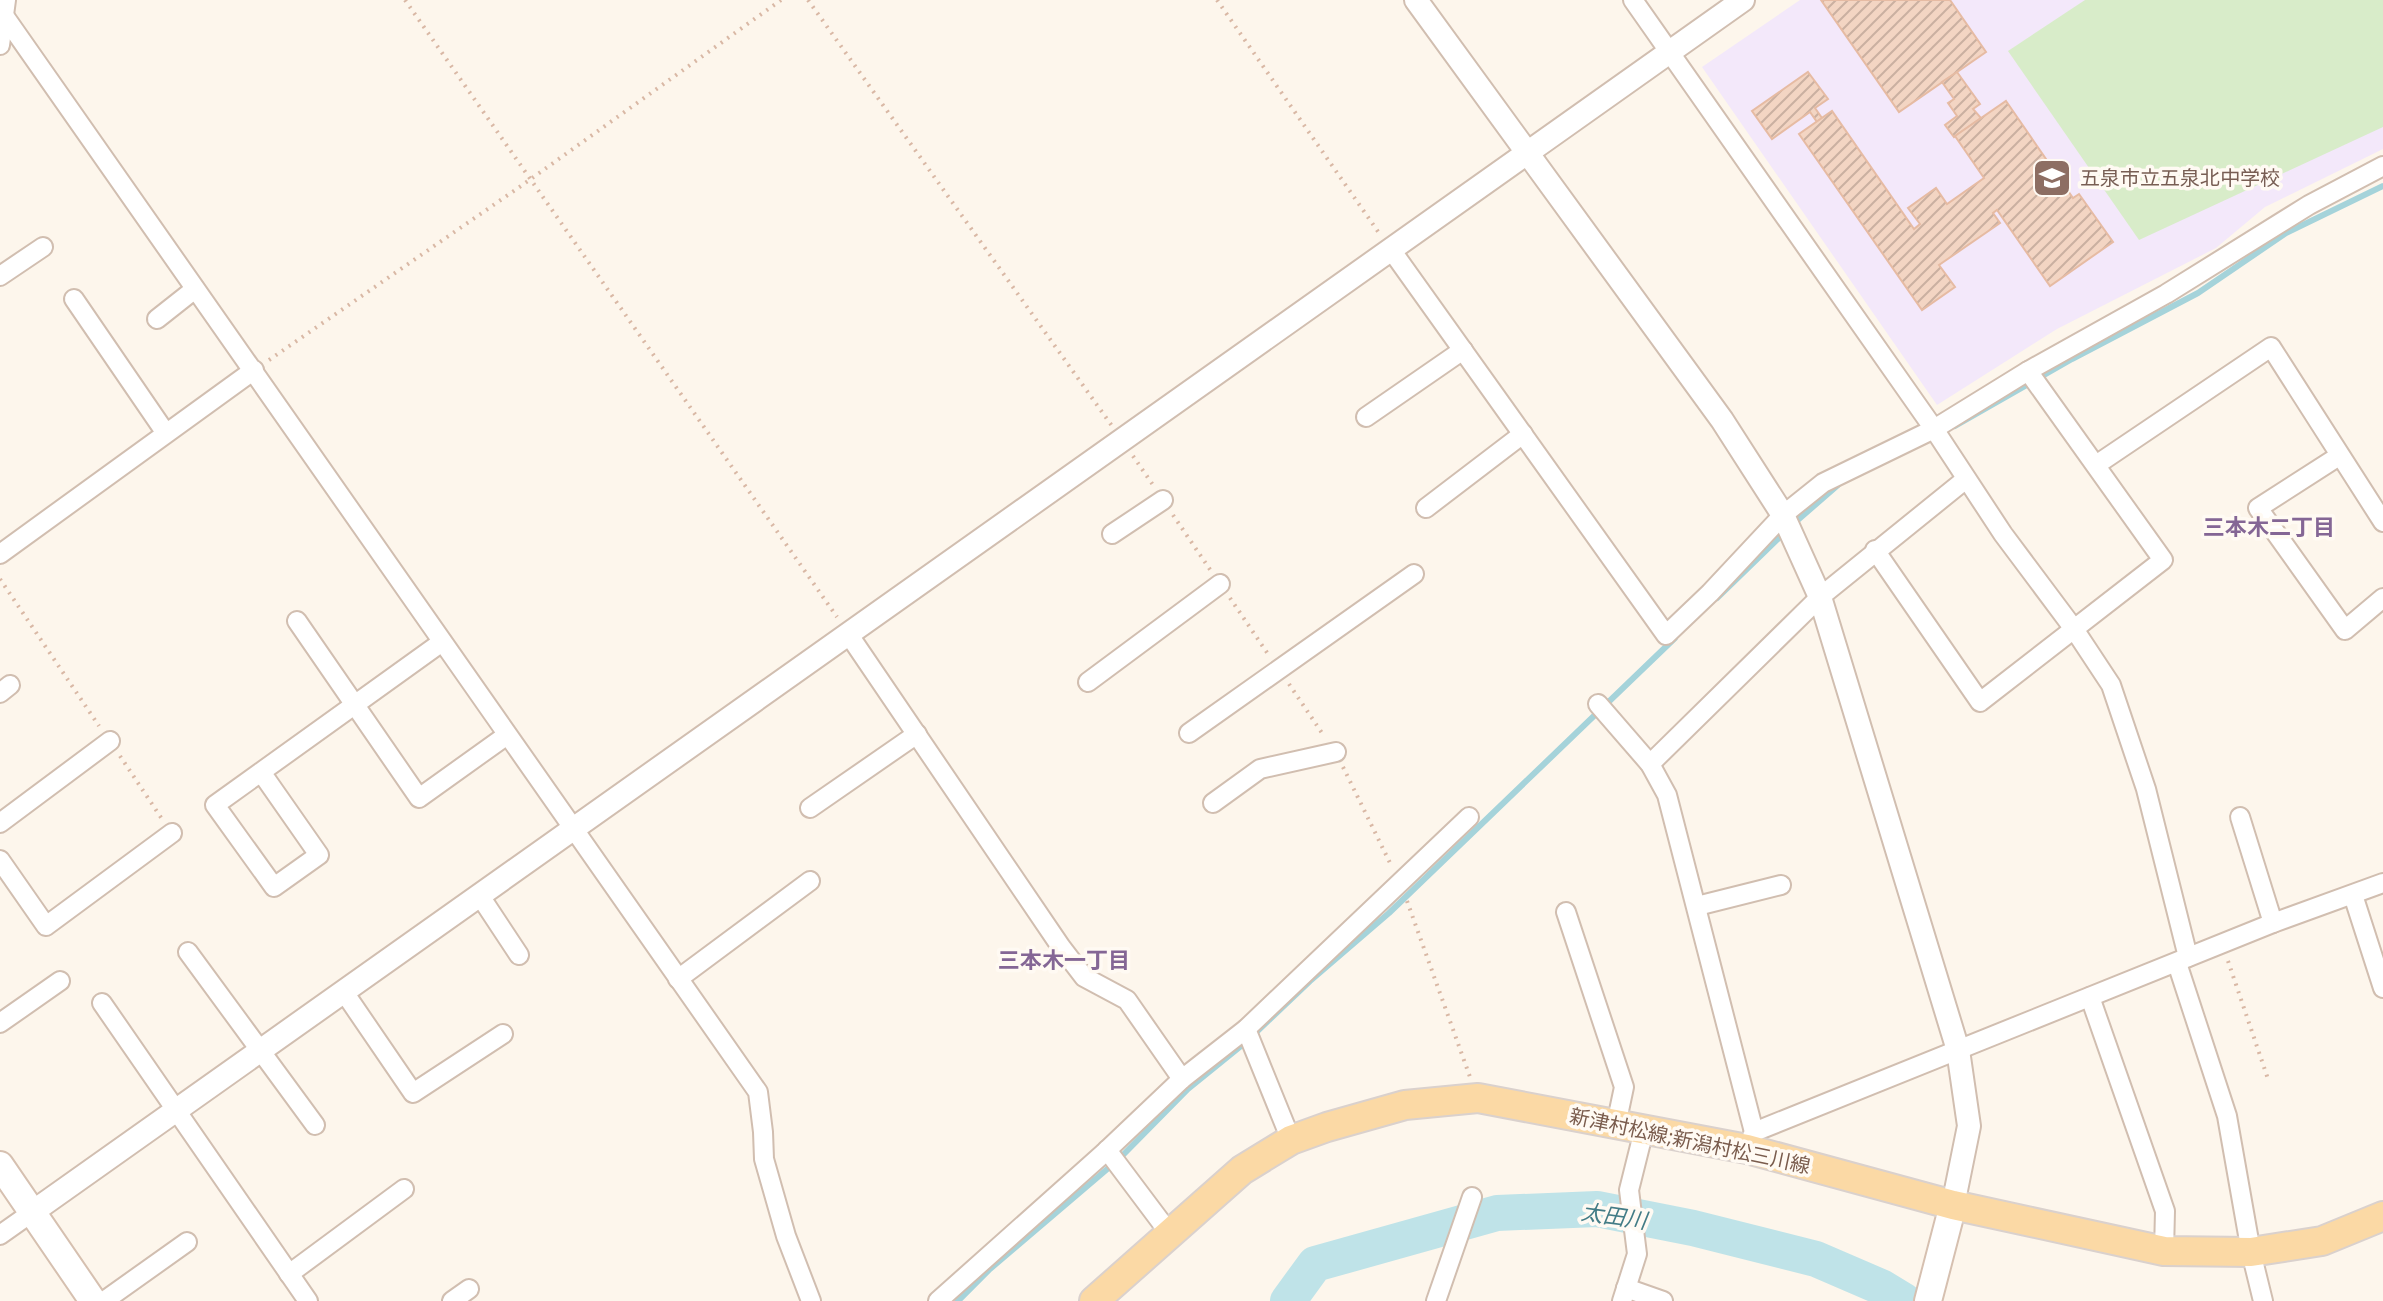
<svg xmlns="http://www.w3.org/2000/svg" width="2383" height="1301" viewBox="0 0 2383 1301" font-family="'Open Sans','Noto Sans JP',sans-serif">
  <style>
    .education { fill: #f3e8fa }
    .pitch { fill: #d8ecc9 }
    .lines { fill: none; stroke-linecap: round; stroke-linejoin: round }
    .stream { stroke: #a5d3da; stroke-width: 6 }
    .river { stroke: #bfe3e8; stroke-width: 36 }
    .building { fill: url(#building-hatch); stroke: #e6bba3; stroke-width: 2 }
    .minor-casing { stroke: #d1beb0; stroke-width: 22 }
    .tertiary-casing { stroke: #d1beb0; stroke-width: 26 }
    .secondary-casing { stroke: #d6c0b0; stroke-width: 30 }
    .primary-casing { stroke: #dad1cd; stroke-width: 32 }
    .path { stroke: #d9b8a5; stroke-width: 4; stroke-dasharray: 2 6; stroke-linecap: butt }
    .minor { stroke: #fff; stroke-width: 18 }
    .tertiary { stroke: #fff; stroke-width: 22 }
    .secondary { stroke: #fff; stroke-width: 26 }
    .primary { stroke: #fbd9a5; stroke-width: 28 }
    .labels { text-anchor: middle; stroke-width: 7; stroke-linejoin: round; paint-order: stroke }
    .education-label { font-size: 20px; fill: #785e54; stroke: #fffaf3; text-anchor: start }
    .street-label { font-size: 20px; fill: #7a5c4d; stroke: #fffaf3 }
    .neighbourhood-label { font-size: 22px; font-weight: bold; fill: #846695; stroke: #fffaf3 }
    .water-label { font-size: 22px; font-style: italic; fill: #437c86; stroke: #fffaf3 }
  </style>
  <defs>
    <pattern id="building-hatch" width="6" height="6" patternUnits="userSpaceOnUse" patternTransform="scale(2)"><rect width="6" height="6" fill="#f3d5c3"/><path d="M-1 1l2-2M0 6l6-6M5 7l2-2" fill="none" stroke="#cab0a1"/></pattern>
  </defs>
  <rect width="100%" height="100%" fill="#fdf6ec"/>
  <path class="education" d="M1800 0H2383V149L2265 207 2216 248 2057 329 1937 405 1702 67Z"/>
  <path class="pitch" d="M2085 0H2383V127L2139 240 2008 51Z"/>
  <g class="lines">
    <g class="stream">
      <path d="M1955 426 2072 359 2198 293 2286 233 2383 186"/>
      <path d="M1792 525 1838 485"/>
      <path d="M1717 598 1784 533"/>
      <path d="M958 1301 990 1269 1119 1159 1188 1089 1246 1042 1310 981 1389 913 1675 638"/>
    </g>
    <path class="river" d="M1288 1301 1315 1264 1497 1213 1597 1209 1693 1228 1816 1259 1881 1287 1904 1301"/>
  </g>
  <g class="building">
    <path d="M1821 0H1950L1986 52 1899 112Z"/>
    <path d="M1808 72 1828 99 1815 108 1822 118 1817 122 1810 112 1772 139 1752 111Z"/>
    <path d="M1957 72 1980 104 1973 109 1981 118 1954 137 1945 125 1957 116 1948 103 1954 99 1942 82Z"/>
    <path d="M2006 101 2073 198 2079 194 2113 242 2050 286 1997 210 1993 213 2000 223 1939 265 1955 287 1922 310 1799 134 1832 111 1914 229 1920 224 1908 208 1936 188 1947 204 1984 178 1955 136Z"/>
  </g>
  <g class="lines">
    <defs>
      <g id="minor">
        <path d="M1633 0 1934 429 2003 534 2074 629 2111 685 2146 789 2188 957"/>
        <path d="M5 17 758 1092 763 1132 764 1159 786 1236 811 1301"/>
        <path d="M0 45 6 0"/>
        <path d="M1392 251 1666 635 1710 593 1783 515 1823 483 1934 429 2028 371 2166 294 2309 205 2383 166"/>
        <path d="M0 276 43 247"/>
        <path d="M74 299 165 432"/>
        <path d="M157 319 195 289"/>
        <path d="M1366 417 1463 350"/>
        <path d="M2339 456 2258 508 2345 630 2383 598"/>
        <path d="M2096 465 2271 347 2383 522"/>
        <path d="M1426 508 1523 434"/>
        <path d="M1112 534 1163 500"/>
        <path d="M1875 550 1980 702 2163 560 2028 371"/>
        <path d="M0 554 254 370"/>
        <path d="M297 621 419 798 507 735"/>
        <path d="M849 635 1061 947 1084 977 1127 1000 1182 1079"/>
        <path d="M1088 682 1220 584"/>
        <path d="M0 693 10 685"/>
        <path d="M1598 704 1650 764 1667 795 1754 1132"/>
        <path d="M1189 733 1414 574"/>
        <path d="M1650 764 1820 597 1966 479"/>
        <path d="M261 772 319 855 274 887 215 805 442 642"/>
        <path d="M1213 803 1260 769 1336 752"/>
        <path d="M810 808 917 734"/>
        <path d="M2240 817 2273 923"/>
        <path d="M0 823 110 741"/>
        <path d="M0 860 46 926 172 833"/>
        <path d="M2353 895 2383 988"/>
        <path d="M480 896 519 955"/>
        <path d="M1697 906 1781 885"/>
        <path d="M1566 912 1624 1087 1616 1125"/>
        <path d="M188 952 315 1125"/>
        <path d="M2177 963 2227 1116 2251 1252 2263 1301"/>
        <path d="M678 979 810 881"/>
        <path d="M344 992 413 1093 503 1034"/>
        <path d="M2090 997 2165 1211 2164 1251"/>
        <path d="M102 1003 308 1301"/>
        <path d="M0 1023 60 981"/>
        <path d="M1246 1029 1291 1140"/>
        <path d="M1747 1149 1754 1132 2273 923 2383 883"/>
        <path d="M1107 1150 1170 1234"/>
        <path d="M0 1235 34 1211"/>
        <path d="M289 1274 404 1189"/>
        <path d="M1626 1288 1663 1301"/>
        <path d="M104 1301 187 1242"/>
        <path d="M452 1301 469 1289"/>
        <path d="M938 1301 1104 1153 1182 1079 1246 1029 1469 817"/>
        <path d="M1436 1301 1472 1197"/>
        <path d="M1622 1301 1637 1254 1629 1190 1644 1130"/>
      </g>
      <g id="tertiary">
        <path d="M1416 0 1722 420 1783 515 1820 597 1958 1050 1969 1126 1953 1205"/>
        <path d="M34 1211 1743 0"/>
      </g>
      <g id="secondary">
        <path d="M0 1165 93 1301"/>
        <path d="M1928 1301 1953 1205"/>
      </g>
      <path id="primary" d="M1094 1301 1242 1170 1291 1140 1327 1127 1405 1105 1478 1098 1747 1149 1953 1205 2164 1251 2251 1252 2322 1241 2383 1216"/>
    </defs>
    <use href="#minor" class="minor-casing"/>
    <use href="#tertiary" class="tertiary-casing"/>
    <use href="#secondary" class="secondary-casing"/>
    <use href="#primary" class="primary-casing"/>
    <g class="path">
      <path d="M405 0 837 617"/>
      <path d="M808 0 1112 426"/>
      <path d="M1217 0 1379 233"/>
      <path d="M269 360 521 186 781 0"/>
      <path d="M1133 456 1153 485"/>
      <path d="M1173 515 1211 571"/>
      <path d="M0 579 99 726"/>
      <path d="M1230 598 1270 657"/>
      <path d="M1289 684 1324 736"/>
      <path d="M120 756 162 819"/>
      <path d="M1343 767 1392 867"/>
      <path d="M1407 901 1470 1077"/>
      <path d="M2228 961 2268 1079"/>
    </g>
    <use href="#minor" class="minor"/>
    <use href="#tertiary" class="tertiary"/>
    <use href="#secondary" class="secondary"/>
    <use href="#primary" class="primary"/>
  </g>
  <defs>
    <symbol id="school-square" viewBox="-11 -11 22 22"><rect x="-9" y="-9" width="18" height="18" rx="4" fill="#8d6e63" stroke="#fffaf3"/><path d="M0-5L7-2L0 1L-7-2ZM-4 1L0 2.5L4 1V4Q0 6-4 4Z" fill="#fff"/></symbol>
  </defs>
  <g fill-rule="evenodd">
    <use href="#school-square" x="2030" y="156" width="44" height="44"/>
  </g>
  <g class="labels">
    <g class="education-label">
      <text x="2080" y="185">五泉市立五泉北中学校</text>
    </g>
    <g class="street-label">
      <text transform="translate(1690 1141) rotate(12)" y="7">新津村松線;新潟村松三川線</text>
    </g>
    <g class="neighbourhood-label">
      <text x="2269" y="535">三本木二丁目</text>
      <text x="1064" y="968">三本木一丁目</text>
    </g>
    <g class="water-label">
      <text transform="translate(1614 1216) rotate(8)" y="8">太田川</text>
    </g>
  </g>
</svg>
